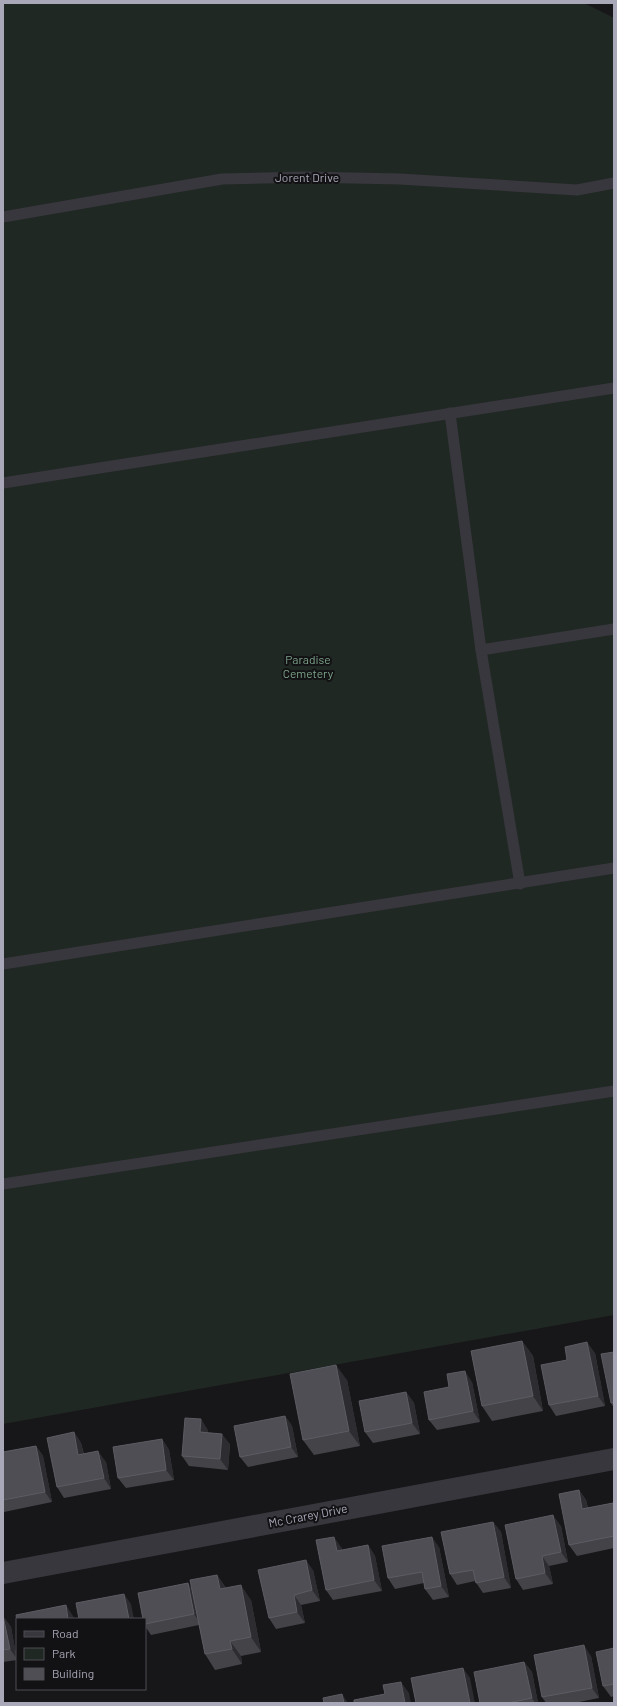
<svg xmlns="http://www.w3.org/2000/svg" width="617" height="1706" viewBox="0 0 617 1706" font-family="Barlow,sans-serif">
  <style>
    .green { fill: #202823 }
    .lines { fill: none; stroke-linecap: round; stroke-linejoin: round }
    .lane { stroke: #38373d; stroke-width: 11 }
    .street { stroke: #38373d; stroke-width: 22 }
    .wall { fill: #444348 }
    .shaded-wall { fill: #2d2c30 }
    .building { fill: #4e4e54; stroke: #5c5c64 }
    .labels { text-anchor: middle; stroke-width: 4; stroke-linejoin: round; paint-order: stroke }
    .street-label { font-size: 12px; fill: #a8a8b8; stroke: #121113 }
    .park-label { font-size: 12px; fill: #7ea48b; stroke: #121113 }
  </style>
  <rect width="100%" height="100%" fill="#171618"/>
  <path class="green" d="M3 3H584L614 18V1315L3 1424Z"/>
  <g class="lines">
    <g class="lane">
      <path d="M3 217 222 179 305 177 400 179 577 190 614 183"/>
      <path d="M450 413 481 650 520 884"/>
      <path d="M3 483 614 388"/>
      <path d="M481 650 614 629"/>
      <path d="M3 964 614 868"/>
      <path d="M3 1184 614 1091"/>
    </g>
    <path class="street" d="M3 1573 614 1459"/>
  </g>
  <g class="wall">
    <path d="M522 1341 533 1356 543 1411 492 1421 482 1406Z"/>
    <path d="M614 1352V1408L611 1403Z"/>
    <path d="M595 1353 605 1406 556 1416 549 1405Z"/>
    <path d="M347 1380 360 1446 314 1455 303 1440Z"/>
    <path d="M472 1382 480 1422 437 1430 429 1420Z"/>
    <path d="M406 1392 414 1403 420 1434 373 1443 365 1432Z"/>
    <path d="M285 1416 292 1426 298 1457 248 1467 240 1457Z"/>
    <path d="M208 1430V1433L230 1444 228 1470 189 1466 182 1456Z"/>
    <path d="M74 1432 81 1443 84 1454 106 1462 111 1489 64 1498 57 1487Z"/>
    <path d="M162 1439 169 1450 174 1480 126 1488 118 1478Z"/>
    <path d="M36 1446 43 1456 52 1502 4 1512 3 1510V1452Z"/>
    <path d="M579 1490 586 1500 588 1508 613 1503 614 1505V1548L577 1556 569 1545Z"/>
    <path d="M493 1522 501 1532 511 1588 483 1593 475 1581 457 1585 450 1574Z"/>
    <path d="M561 1526 568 1562 549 1566 553 1584 523 1590 516 1579Z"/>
    <path d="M368 1545 375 1556 382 1591 333 1600 326 1590 341 1547 342 1550Z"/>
    <path d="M439 1547 449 1597 433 1600 425 1589 424 1583 395 1589 388 1578Z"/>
    <path d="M313 1570 320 1601 301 1605 305 1623 276 1629 269 1618Z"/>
    <path d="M217 1575 226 1588 251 1600 261 1652 241 1656 242 1664 215 1670 205 1654 199 1625 151 1635 145 1626V1619L188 1583 192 1590Z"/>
    <path d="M3 1616 11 1627 17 1660 3 1662Z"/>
    <path d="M614 1648V1696L611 1697 603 1686Z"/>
    <path d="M591 1656 599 1698 574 1703H546L542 1697Z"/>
    <path d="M524 1662 532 1672 538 1703H480Z"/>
  </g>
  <g class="shaded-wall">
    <path d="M522 1341 533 1356 543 1411 533 1396Z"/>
    <path d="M587 1342 595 1353 605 1406 598 1396Z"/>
    <path d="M336 1365 347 1380 360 1446 349 1431Z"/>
    <path d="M465 1371 472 1382 480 1422 473 1411Z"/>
    <path d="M406 1392 414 1403 420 1434 412 1423Z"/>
    <path d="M285 1416 292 1426 298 1457 291 1447Z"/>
    <path d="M201 1419 208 1430 207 1443 200 1432Z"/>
    <path d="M74 1432 81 1443 86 1466 78 1455Z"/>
    <path d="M222 1434 230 1444 228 1470 220 1459Z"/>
    <path d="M162 1439 169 1450 174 1480 166 1470Z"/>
    <path d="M36 1446 43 1456 52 1502 45 1492Z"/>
    <path d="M98 1451 106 1462 111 1489 104 1478Z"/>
    <path d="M579 1490 586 1500 590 1519 582 1509Z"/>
    <path d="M553 1515 561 1526 568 1562 561 1552Z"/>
    <path d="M493 1522 501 1532 511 1588 504 1577Z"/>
    <path d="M334 1537 341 1547 344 1562 337 1551Z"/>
    <path d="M432 1537 439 1547 449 1597 441 1586Z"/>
    <path d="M368 1545 375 1556 382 1591 374 1580Z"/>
    <path d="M542 1556 549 1566 553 1584 545 1573Z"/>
    <path d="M306 1560 313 1570 320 1601 312 1590Z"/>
    <path d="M217 1575 227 1590 220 1589Z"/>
    <path d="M188 1583 195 1594 201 1625 194 1614Z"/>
    <path d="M241 1585 251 1600 261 1652 251 1637Z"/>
    <path d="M124 1594 131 1604 134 1619H129Z"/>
    <path d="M294 1595 301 1605 305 1623 297 1612Z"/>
    <path d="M66 1605 73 1616 74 1619H68Z"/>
    <path d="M3 1616 11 1627 17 1659 10 1649Z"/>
    <path d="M230 1641 241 1656 242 1664 232 1649Z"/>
    <path d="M584 1645 591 1656 599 1698 592 1688Z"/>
    <path d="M524 1662 532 1672 538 1703H535L532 1698Z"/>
    <path d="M463 1668 470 1678 475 1703H470Z"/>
    <path d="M401 1682 409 1693 411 1703H405Z"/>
    <path d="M342 1694 348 1703H344Z"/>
  </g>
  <g class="building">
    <path d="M522 1341 533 1396 482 1406 471 1351Z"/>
    <path d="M587 1342 598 1396 549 1405 541 1365 567 1360 565 1347Z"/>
    <path d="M614 1352V1402L611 1403 601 1354Z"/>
    <path d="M336 1365 349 1431 303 1440 290 1374Z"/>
    <path d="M465 1371 473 1411 429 1420 424 1392 449 1387 447 1374Z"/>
    <path d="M406 1392 412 1423 365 1432 359 1401Z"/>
    <path d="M285 1416 291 1447 240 1457 234 1426Z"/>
    <path d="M185 1418 201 1419 200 1432 222 1434 220 1459 182 1456Z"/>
    <path d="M74 1432 78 1455 98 1451 104 1478 57 1487 47 1438Z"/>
    <path d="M162 1439 166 1470 118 1478 113 1447Z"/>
    <path d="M36 1446 45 1492 3 1500V1452Z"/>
    <path d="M579 1490 582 1509 613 1503 614 1510V1536L569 1545 559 1494Z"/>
    <path d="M553 1515 561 1552 542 1556 545 1573 516 1579 505 1525Z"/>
    <path d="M493 1522 504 1577 476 1583 473 1570 450 1574 441 1532Z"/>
    <path d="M334 1537 337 1551 368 1545 374 1580 326 1590 316 1540Z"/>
    <path d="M432 1537 441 1586 425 1589 422 1572 388 1578 382 1546Z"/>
    <path d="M306 1560 312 1590 294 1595 297 1612 269 1618 258 1570Z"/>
    <path d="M217 1575 220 1589 241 1585 251 1637 230 1641 232 1649 205 1654 190 1580Z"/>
    <path d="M188 1583 194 1614 145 1624V1619H143L138 1593Z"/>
    <path d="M124 1594 129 1619H79L76 1603Z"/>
    <path d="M66 1605 68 1619H17V1621L16 1615Z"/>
    <path d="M3 1616 10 1649 3 1650Z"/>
    <path d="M584 1645 592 1688 542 1697 534 1655Z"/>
    <path d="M614 1648V1684L603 1686 596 1652Z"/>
    <path d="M524 1662 532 1698 508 1703H480L474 1672Z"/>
    <path d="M463 1668 470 1703H416L411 1678Z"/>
    <path d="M401 1682 405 1703H354V1700L385 1694 383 1685Z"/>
    <path d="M342 1694 344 1703H324L323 1698Z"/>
  </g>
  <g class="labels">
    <g class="street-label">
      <text x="307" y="182">Jorent Drive</text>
      <text transform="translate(308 1516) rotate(-11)" y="4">Mc Crarey Drive</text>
    </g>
    <g class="park-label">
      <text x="308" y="664">Paradise<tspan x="308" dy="14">Cemetery</tspan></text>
    </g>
  </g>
  <rect width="617" height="1706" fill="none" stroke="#a8a8b8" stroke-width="8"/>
  <rect x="16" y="1618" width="130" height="72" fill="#121113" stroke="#4e4d55"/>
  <rect x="24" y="1631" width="20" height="6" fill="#38373d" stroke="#4e4d55"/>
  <text x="52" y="1638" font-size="12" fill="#a8a8b8">Road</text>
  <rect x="24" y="1648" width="20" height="12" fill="#202823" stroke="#4e4d55"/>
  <text x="52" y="1658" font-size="12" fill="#a8a8b8">Park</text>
  <rect x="24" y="1668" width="20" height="12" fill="#4e4e54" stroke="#4e4d55"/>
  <text x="52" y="1678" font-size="12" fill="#a8a8b8">Building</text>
</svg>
